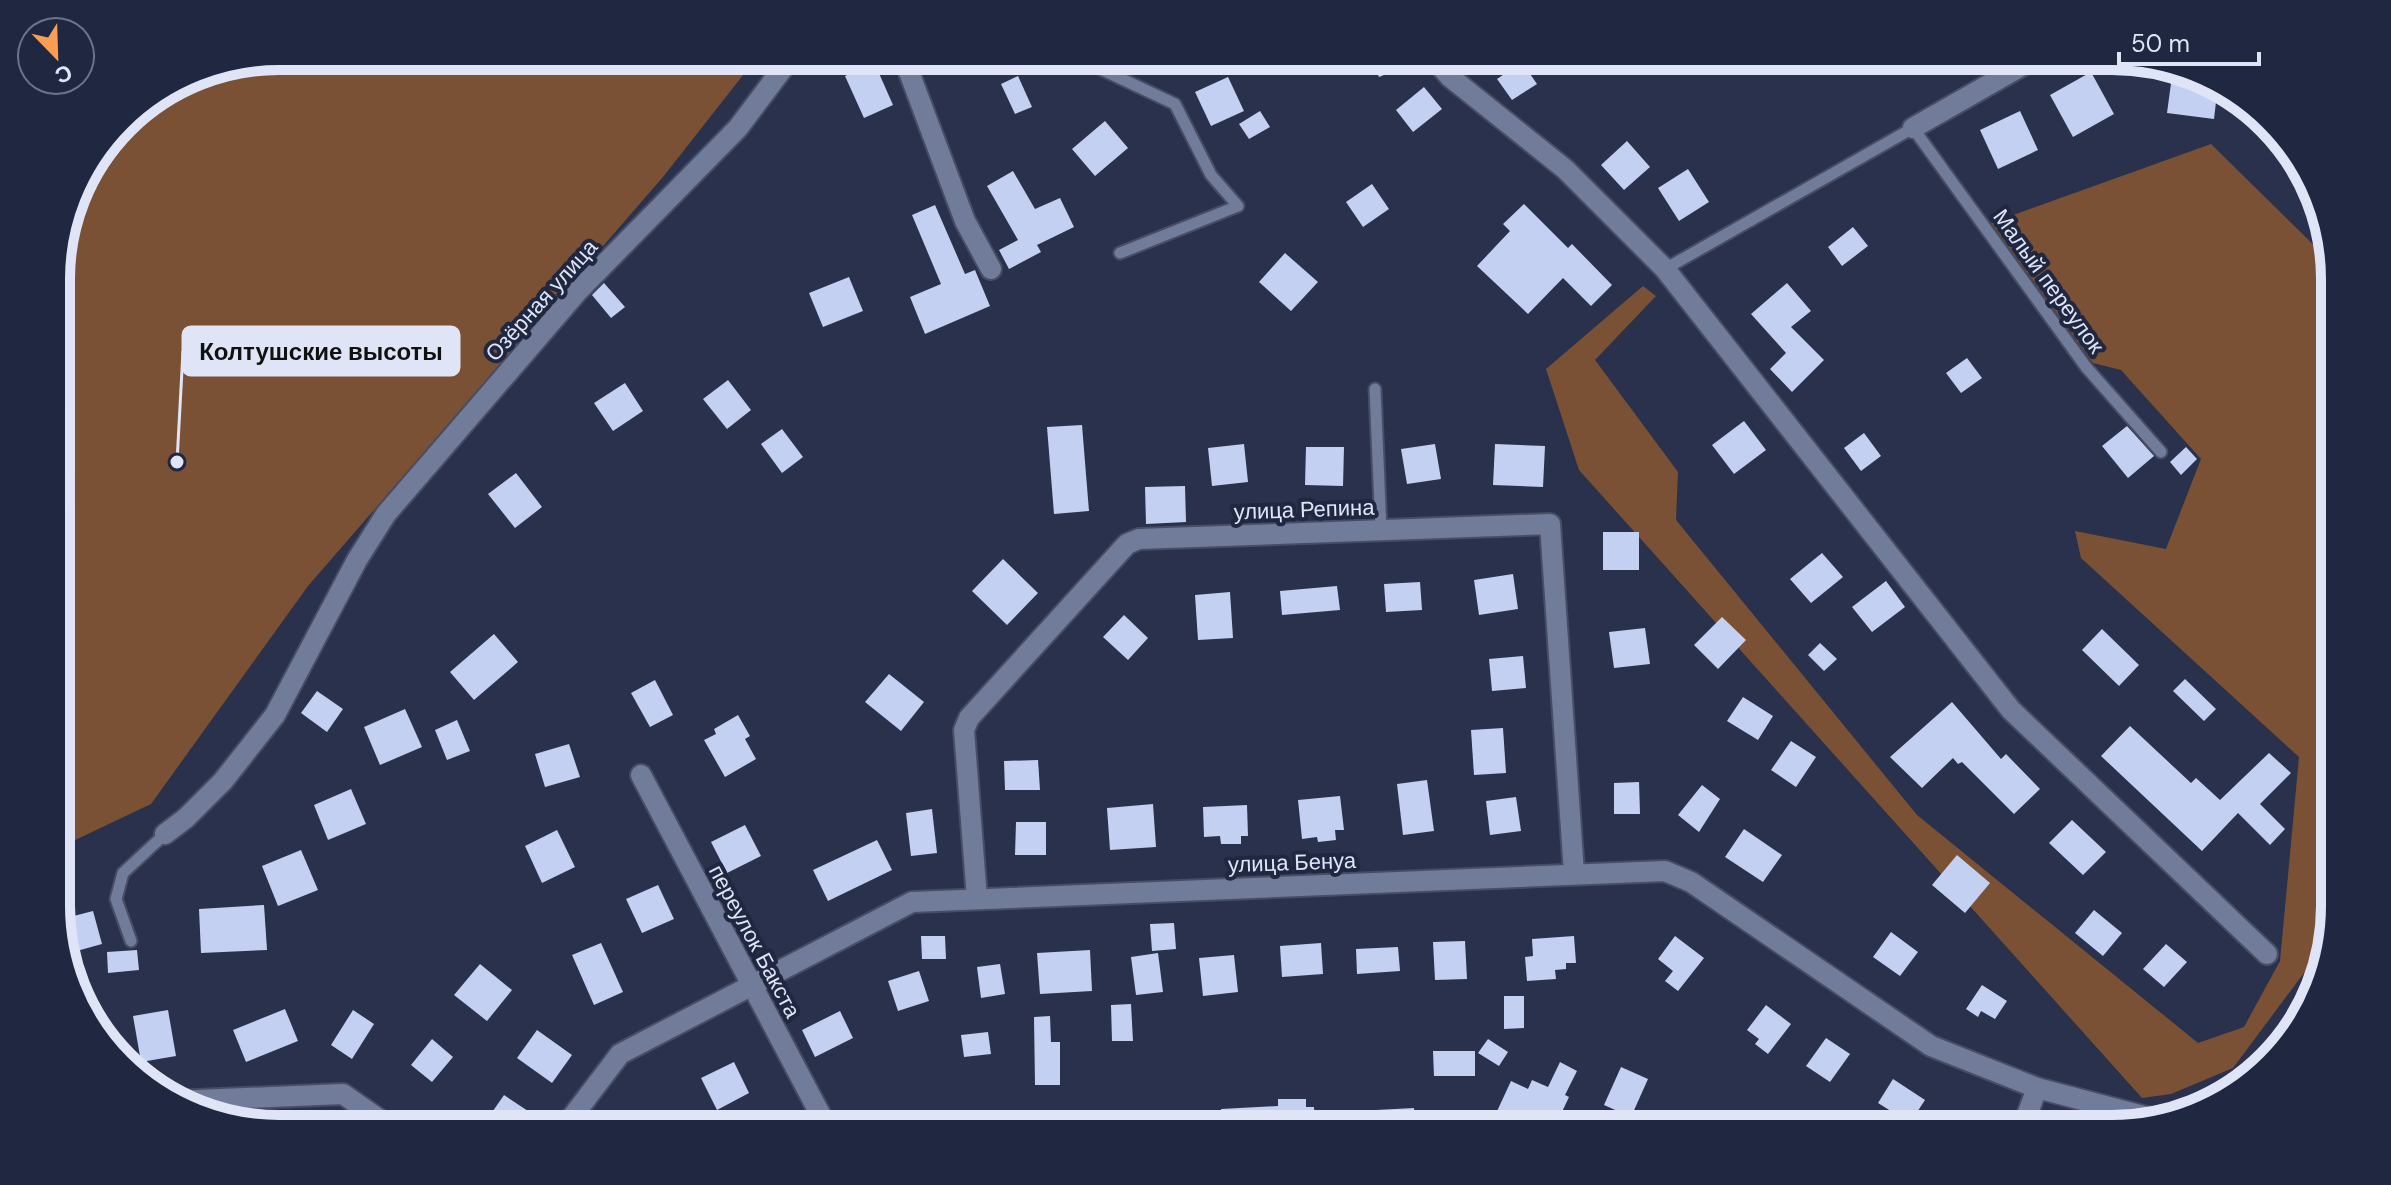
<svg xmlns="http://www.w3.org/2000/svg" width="2391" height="1185" viewBox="0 0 2391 1185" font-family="'DM Sans',sans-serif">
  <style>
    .green { fill: #7a5134 }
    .building { fill: #c4d0f2 }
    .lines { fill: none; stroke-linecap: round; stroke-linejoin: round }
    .service-casing { stroke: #474d64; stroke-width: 15 }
    .minor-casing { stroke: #474d64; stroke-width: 24 }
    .service { stroke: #717c9b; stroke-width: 11 }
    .minor { stroke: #717c9b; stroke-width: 20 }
    .labels { text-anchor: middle; stroke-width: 8; stroke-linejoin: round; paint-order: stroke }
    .street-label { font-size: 22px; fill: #dfe5f7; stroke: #1f2741 }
    .rim { fill: none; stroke: #dfe5f7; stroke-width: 10 }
    .leader { fill: none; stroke: #dfe5f7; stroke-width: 3 }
    .callout-dot { fill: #dfe5f7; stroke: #1f2741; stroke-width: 3 }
    .callout { fill: #dfe5f7; stroke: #dfe5f7; stroke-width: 3 }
    .callout-label { font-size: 24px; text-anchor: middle; font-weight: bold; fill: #111 }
  </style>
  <rect width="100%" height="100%" fill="#29314c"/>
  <g class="green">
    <path d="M279 56H758L663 177 308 586 151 804 73 841 58 852 57 264 79 180 132 112 194 73Z"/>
    <path d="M2211 144 2333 264 2335 906 2327 942 2233 1068 2171 1094 2142 1098 1579 470 1546 369 1643 286 1656 296 1595 360 1678 472 1676 520 1917 815 2198 1043 2244 1027 2280 961 2299 757 2081 558 2075 531 2166 549 2201 459 2121 370 2093 363 1991 223Z"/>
  </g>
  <g class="building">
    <path d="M1108 56H1157L1158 69 1123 70 1108 63Z"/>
    <path d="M1370 56H1419L1420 60 1379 77Z"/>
    <path d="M874 62 893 105 864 118 845 76Z"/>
    <path d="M1522 62 1537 84 1512 100 1497 79Z"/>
    <path d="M2091 72 2114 114 2073 137 2050 95Z"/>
    <path d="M1018 76 1032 107 1015 114 1001 84Z"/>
    <path d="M2172 76 2212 81 2218 85 2214 119 2167 113Z"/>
    <path d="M1228 77 1244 111 1211 126 1195 92Z"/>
    <path d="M1424 87 1442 109 1413 132 1396 110Z"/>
    <path d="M1260 111 1270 127 1249 139 1239 124Z"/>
    <path d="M2020 111 2038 150 1998 169 1980 130Z"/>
    <path d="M1105 121 1128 148 1095 176 1072 149Z"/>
    <path d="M1627 141 1650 167 1624 190 1601 165Z"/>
    <path d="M1688 169 1709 202 1679 221 1658 188Z"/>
    <path d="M1013 171 1035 209 1060 198 1074 227 1037 245 1041 252 1009 269 999 250 1018 240 987 186Z"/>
    <path d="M1372 184 1389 209 1363 227 1346 202Z"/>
    <path d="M1524 204 1568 248 1572 244 1612 285 1591 306 1563 278 1528 314 1477 266 1510 231 1503 224Z"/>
    <path d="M935 205 965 274 975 270 990 306 925 334 910 297 941 284 912 215Z"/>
    <path d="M1853 227 1868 246 1842 266 1828 247Z"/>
    <path d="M1285 253 1318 282 1291 311 1259 282Z"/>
    <path d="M849 277 863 311 823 327 809 293Z"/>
    <path d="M604 283 625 307 611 318 592 295Z"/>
    <path d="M1787 283 1811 311 1791 327 1824 360 1792 392 1770 369 1786 353 1751 314Z"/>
    <path d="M1967 358 1982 378 1961 393 1946 373Z"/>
    <path d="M728 380 751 410 727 429 703 399Z"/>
    <path d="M625 383 643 411 613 431 594 403Z"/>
    <path d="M1744 421 1766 450 1734 474 1712 445Z"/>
    <path d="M1082 425 1089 511 1054 514 1047 427Z"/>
    <path d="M2127 426 2154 456 2128 478 2102 446Z"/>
    <path d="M782 429 803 457 782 473 761 444Z"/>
    <path d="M1864 433 1881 456 1861 471 1844 448Z"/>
    <path d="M1244 444 1248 482 1212 486 1208 448Z"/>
    <path d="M1435 444 1441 479 1407 484 1401 449Z"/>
    <path d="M1495 444 1545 446 1543 487 1493 485Z"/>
    <path d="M1306 447H1344L1343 486 1305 485Z"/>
    <path d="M2186 447 2197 459 2181 475 2170 462Z"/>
    <path d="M516 473 542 507 515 528 488 494Z"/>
    <path d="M1185 486 1186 522 1146 524 1145 487Z"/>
    <rect x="1603" y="532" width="36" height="38"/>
    <path d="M1822 553 1843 577 1811 603 1790 579Z"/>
    <path d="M1003 559 1038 593 1007 625 972 591Z"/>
    <path d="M1513 574 1518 609 1479 615 1474 580Z"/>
    <path d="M1886 581 1905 607 1872 632 1852 607Z"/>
    <path d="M1420 582 1422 610 1386 612 1384 584Z"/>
    <path d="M1337 586 1340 610 1282 615 1280 591Z"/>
    <path d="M1230 592 1233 638 1198 640 1195 595Z"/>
    <path d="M1124 615 1148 638 1128 660 1103 637Z"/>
    <path d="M1722 617 1746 640 1718 669 1694 645Z"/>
    <path d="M1645 628 1650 664 1614 668 1609 632Z"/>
    <path d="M2102 629 2139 665 2119 686 2082 650Z"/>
    <path d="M494 634 518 662 474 700 450 672Z"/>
    <path d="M1820 643 1837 659 1824 671 1808 655Z"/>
    <path d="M1523 656 1526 688 1492 691 1489 659Z"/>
    <path d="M889 674 924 702 901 731 865 702Z"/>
    <path d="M2185 679 2216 709 2204 721 2173 691Z"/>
    <path d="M655 680 673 715 650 727 631 693Z"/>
    <path d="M317 691 343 709 327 732 301 713Z"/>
    <path d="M1743 697 1773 716 1758 740 1727 721Z"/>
    <path d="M1952 702 2001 759 2006 754 2040 789 2014 814 1962 762 1958 764 1953 758 1922 788 1890 757Z"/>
    <path d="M405 709 422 747 380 765 364 727Z"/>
    <path d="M738 715 750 736 745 739 756 759 725 777 704 740 716 734 714 729Z"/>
    <path d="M457 720 470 751 447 760 435 730Z"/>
    <path d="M2130 726 2191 783 2196 778 2220 800 2269 753 2291 773 2260 804 2285 829 2270 845 2238 813 2202 851 2101 756Z"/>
    <path d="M1503 728 1506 773 1474 775 1471 730Z"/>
    <path d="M1791 741 1816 757 1796 787 1771 770Z"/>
    <path d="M569 744 580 777 545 787 535 754Z"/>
    <path d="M1038 760 1040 790H1005L1004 761Z"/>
    <path d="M1427 780 1434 831 1403 835 1397 784Z"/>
    <path d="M1639 782 1640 814H1614V783Z"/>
    <path d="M1702 785 1720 799 1699 832 1678 815Z"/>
    <path d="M351 789 366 824 328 840 314 805Z"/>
    <path d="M1340 796 1344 830H1335L1336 840 1318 842 1317 837 1302 839 1298 800Z"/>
    <path d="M1516 797 1521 831 1490 835 1486 801Z"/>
    <path d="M1153 804 1156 847 1110 850 1107 808Z"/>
    <path d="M1247 805 1248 836H1241V844H1221L1220 836 1204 837 1203 807Z"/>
    <path d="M932 809 937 853 911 856 906 813Z"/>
    <path d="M2072 820 2106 852 2083 875 2049 843Z"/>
    <path d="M1016 822H1046V855H1015Z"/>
    <path d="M745 825 761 856 727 873 711 842Z"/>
    <path d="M1744 829 1782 855 1763 882 1725 857Z"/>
    <path d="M557 830 575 867 542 883 525 846Z"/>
    <path d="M877 840 892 870 828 901 813 870Z"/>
    <path d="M301 850 318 890 278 906 262 866Z"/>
    <path d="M1957 855 1990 883 1965 913 1932 885Z"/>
    <path d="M658 885 674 919 642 933 626 899Z"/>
    <path d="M264 905 267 950 201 953 199 909Z"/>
    <path d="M2094 910 2122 933 2103 956 2075 933Z"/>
    <path d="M93 911 102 944 66 954 58 936V920Z"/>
    <path d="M1174 923 1176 949 1152 951 1150 924Z"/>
    <path d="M1891 932 1918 952 1900 976 1873 957Z"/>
    <path d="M921 936H945L946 959H922Z"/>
    <path d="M1574 936 1576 963H1566V969L1555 970 1556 979 1527 981 1525 957 1533 956 1532 939Z"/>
    <path d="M1675 936 1704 958 1678 991 1665 981 1673 971 1658 959Z"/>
    <path d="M1465 941 1467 979 1435 980 1433 942Z"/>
    <path d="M601 943 623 992 594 1005 572 955Z"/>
    <path d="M1321 943 1323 974 1282 977 1280 946Z"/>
    <path d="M2166 944 2187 962 2164 987 2143 969Z"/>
    <path d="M1398 947 1400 971 1357 974 1356 949Z"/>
    <path d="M137 950 139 970 108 973 107 952Z"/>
    <path d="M1090 950 1092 991 1040 994 1037 953Z"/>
    <path d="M1158 953 1163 992 1136 995 1131 957Z"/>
    <path d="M1234 955 1238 992 1203 996 1199 958Z"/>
    <path d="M480 964 512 990 487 1021 454 995Z"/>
    <path d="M1000 964 1005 994 981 998 977 967Z"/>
    <path d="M919 971 929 1001 898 1011 888 981Z"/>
    <path d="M1982 985 2007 1001 1995 1019 1981 1011 1978 1017 1966 1009Z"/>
    <path d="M1504 996H1524V1028L1504 1029Z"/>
    <path d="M1131 1004 1133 1041H1112L1111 1005Z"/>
    <path d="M1766 1005 1791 1024 1768 1054 1755 1044 1759 1039 1747 1030Z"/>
    <path d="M285 1009 298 1041 246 1062 233 1030Z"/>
    <path d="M168 1010 176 1056 141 1062 133 1016Z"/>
    <path d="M353 1010 374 1024 352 1059 331 1045Z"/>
    <path d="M840 1011 853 1038 815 1057 802 1030Z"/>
    <path d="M1050 1016 1051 1042H1060V1085H1035L1034 1017Z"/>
    <path d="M537 1030 572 1055 552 1083 517 1058Z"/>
    <path d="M988 1032 991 1054 964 1057 961 1035Z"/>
    <path d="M1826 1038 1850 1054 1830 1082 1806 1066Z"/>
    <path d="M432 1039 453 1057 432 1082 411 1065Z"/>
    <path d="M1488 1039 1508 1052 1499 1066 1478 1053Z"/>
    <path d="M1433 1051H1475V1076H1434Z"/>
    <path d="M734 1062 749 1093 717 1110 701 1078Z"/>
    <path d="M1560 1062 1577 1071 1565 1095 1569 1097 1554 1129H1506L1492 1122 1511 1081 1528 1089 1532 1080 1548 1087Z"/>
    <path d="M1621 1067 1648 1079 1631 1117 1604 1105Z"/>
    <path d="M1893 1079 1925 1100 1910 1123 1878 1103Z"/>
    <path d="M504 1095 528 1111 515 1129H497L486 1121Z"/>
    <path d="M1278 1099H1306V1107H1314L1315 1129H1222L1221 1109 1278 1106Z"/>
    <path d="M1414 1108 1415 1129H1377L1376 1110Z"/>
  </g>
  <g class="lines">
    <defs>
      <g id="service">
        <path d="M1073 56 1175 104 1211 175 1238 206 1120 253"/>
        <path d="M1665 269 1913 128 2086 367 2161 452"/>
        <path d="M1375 389 1381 530"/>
        <path d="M131 941 116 899 123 873 165 834"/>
      </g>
      <g id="minor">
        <path d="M903 56 965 221 991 269"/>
        <path d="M1432 56 1450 77 1565 169 1665 269 2011 710 2267 954"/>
        <path d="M1913 128 2039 56"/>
        <path d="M641 775 828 1129"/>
        <path d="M165 834 186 818 223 781 275 715 357 560 386 514 578 291 738 128 792 56"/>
        <path d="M977 899 964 730 969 718 1127 544 1139 539 1550 524 1574 873"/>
        <path d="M2302 1016 2313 1000"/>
        <path d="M174 1101 343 1094 393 1129"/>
        <path d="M563 1129 620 1054 912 902 1665 871 1691 882 1931 1046 2037 1088 2147 1117 2158 1118"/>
        <path d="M2022 1129 2037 1088"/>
      </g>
    </defs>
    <use href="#service" class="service-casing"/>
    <use href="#minor" class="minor-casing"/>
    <use href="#service" class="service"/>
    <use href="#minor" class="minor"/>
  </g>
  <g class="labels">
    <g class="street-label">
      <text transform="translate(2049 281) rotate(54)" y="8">Малый переулок</text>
      <text transform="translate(541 300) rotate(-48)" y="8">Озёрная улица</text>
      <text transform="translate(1304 509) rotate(-2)" y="8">улица Репина</text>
      <text transform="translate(1292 862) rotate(-2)" y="8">улица Бенуа</text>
      <text transform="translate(755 941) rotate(62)" y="8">переулок Бакста</text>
    </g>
  </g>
  <path d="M0 0H2391V1185H0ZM279 70H2112A209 209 0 0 1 2321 279V906A209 209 0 0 1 2112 1115H279A209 209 0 0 1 70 906V279A209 209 0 0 1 279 70Z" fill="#1f2741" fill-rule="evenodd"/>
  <path class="rim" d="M279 70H2112A209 209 0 0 1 2321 279V906A209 209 0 0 1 2112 1115H279A209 209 0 0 1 70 906V279A209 209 0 0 1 279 70Z"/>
  <path class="leader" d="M177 462L183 351"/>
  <circle class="callout-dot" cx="177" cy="462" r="8"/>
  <rect class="callout" x="183" y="327" width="276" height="48" rx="8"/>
  <g class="callout-label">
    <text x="321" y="360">Колтушские высоты</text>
  </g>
  <g transform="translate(56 56) rotate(157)"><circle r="38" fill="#1f2741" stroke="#6c738a" stroke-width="2"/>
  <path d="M0-6L14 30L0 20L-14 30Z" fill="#fc9d54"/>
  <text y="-12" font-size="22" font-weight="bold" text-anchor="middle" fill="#dfe5f7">С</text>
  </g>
  <path d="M2119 52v12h140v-12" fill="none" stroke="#dfe5f7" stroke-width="4"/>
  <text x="2131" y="52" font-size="24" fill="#dfe5f7" stroke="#1f2741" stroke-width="6" paint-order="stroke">50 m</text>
</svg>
